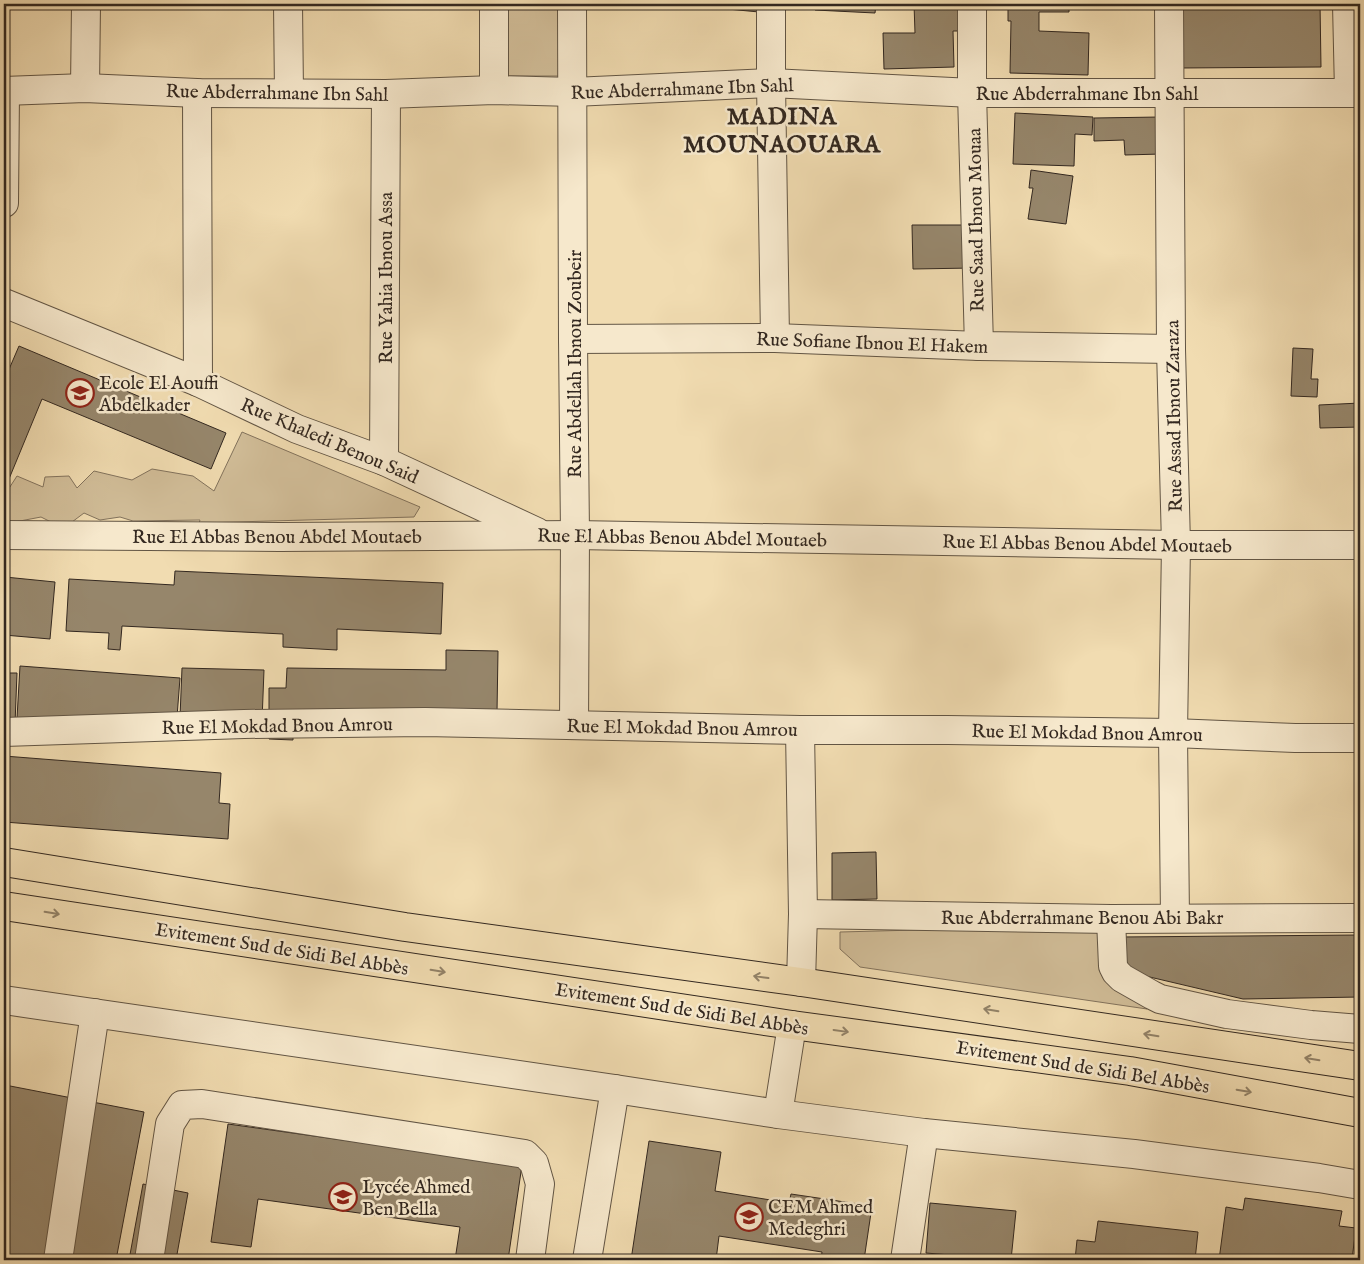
<svg xmlns="http://www.w3.org/2000/svg" width="1364" height="1264" viewBox="0 0 1364 1264" font-family="'IM FELL English',serif">
  <style>
    .green { fill: #d1bd98; stroke: #82725c }
    .building { fill: #96866b; stroke: #332820 }
    .lines { fill: none; stroke-linecap: round; stroke-linejoin: round }
    .minor-casing { stroke: #625544; stroke-width: 30 }
    .highway-casing { stroke: #332820; stroke-width: 30 }
    .minor { stroke: #f6e8cc; stroke-width: 28 }
    .highway { stroke: #f1dcb1; stroke-width: 28 }
    .oneway { stroke: #928268 }
    .labels { text-anchor: middle; stroke-width: 5; stroke-linejoin: round; paint-order: stroke }
    .street-label { font-size: 19px; fill: #332820; stroke: #f6e8cc }
    .poi-label { font-size: 19px; fill: #332820; stroke: #f6e8cc; text-anchor: start }
    .district-label { font-size: 24px; font-weight: bold; letter-spacing: 1px; fill: #332820; stroke: #f6e8cc }
  </style>
  <rect width="100%" height="100%" fill="#f1dcb1"/>
  <filter id="stains"><feTurbulence type="fractalNoise" baseFrequency=".004" numOctaves="4"/><feColorMatrix values="0 0 0 0 .2 0 0 0 0 .09 0 0 0 0 .02 0 0 0 .5 -.17"/></filter>
  <radialGradient id="worn" r=".72"><stop offset=".6" stop-color="#630" stop-opacity="0"/><stop offset="1" stop-color="#630" stop-opacity=".3"/></radialGradient>
  <g class="green">
    <rect x="501" y="4" width="64" height="72"/>
    <path d="M242 432 420 507 414 517 199 523 200 520 133 521 120 517 100 520 84 513 72 522 53 523 41 517 4 524V494L6 493 17 476 43 487 45 477 69 476 77 488 94 471 132 480 152 469 193 476 214 491Z"/>
    <path d="M1107 925 1148 994 1147 1009 860 967 840 949V932Z"/>
  </g>
  <g class="building">
    <path d="M717 4H780V14L717 8Z"/>
    <path d="M815 4H876L875 13 815 10Z"/>
    <path d="M914 4H954V8L962 9V31H953L954 67 884 69 883 33H915Z"/>
    <path d="M1008 4H1069V12H1039V31L1089 33 1088 75 1010 73 1011 21H1008Z"/>
    <path d="M1179 4H1320L1321 67 1180 68Z"/>
    <path d="M1015 113 1093 117 1092 135 1075 134 1074 166 1013 164Z"/>
    <path d="M1160 117 1161 154 1125 155 1124 140 1094 141V118Z"/>
    <path d="M1031 170 1073 176 1066 224 1028 219 1033 188H1029Z"/>
    <path d="M912 225H972L973 268 913 269Z"/>
    <path d="M19 346 226 433 211 469 42 399 4 491V381Z"/>
    <path d="M1293 348 1313 349 1311 379H1318L1317 397 1291 396Z"/>
    <path d="M1360 403V427L1320 428 1319 405Z"/>
    <path d="M175 571 443 583 441 634 337 629V650L283 647V634L122 626 120 650 108 649 109 633 66 631 69 579 174 585Z"/>
    <path d="M5 577 55 582 50 639 4 635Z"/>
    <path d="M446 650 498 651 497 712 293 720V740L269 739V688H286L287 668 446 670Z"/>
    <path d="M20 666 180 678 176 730 17 718Z"/>
    <path d="M182 668 264 670 262 721 180 717Z"/>
    <path d="M4 673H17L15 724 4 723Z"/>
    <path d="M4 756 221 773 219 803 230 804 228 839 4 822Z"/>
    <path d="M876 852 877 899 832 900V853Z"/>
    <path d="M1360 935V997L1243 999 1120 970 1119 937Z"/>
    <path d="M5 1085 144 1112 116 1260H4V1094Z"/>
    <path d="M228 1124 522 1165 508 1260H455L460 1227 258 1199 251 1247 211 1242Z"/>
    <path d="M649 1141 721 1152 715 1191 789 1203 791 1194 872 1206 864 1260H821L822 1252 719 1236 716 1260H631Z"/>
    <path d="M143 1184 188 1193 176 1260H129Z"/>
    <path d="M1245 1198 1342 1211 1339 1226 1356 1228 1352 1259 1331 1256V1260H1219L1226 1207 1243 1210Z"/>
    <path d="M930 1203 1016 1211 1011 1260 926 1253Z"/>
    <path d="M1098 1221 1198 1232 1195 1260H1075L1077 1240 1095 1242Z"/>
  </g>
  <g class="lines">
    <defs>
      <g id="minor">
        <path d="M288 4 289 93"/>
        <path d="M494 4V90"/>
        <path d="M572 4 573 339 575 535 574 725"/>
        <path d="M771 4V83L775 338"/>
        <path d="M972 4V93L979 346"/>
        <path d="M1169 4 1171 349 1176 545 1173 733 1175 918"/>
        <path d="M1347 4 1349 92"/>
        <path d="M85 88 86 4"/>
        <path d="M4 91 85 88 197 93 386 94 494 90 573 92 771 83 972 93H1360"/>
        <path d="M197 93 198 382"/>
        <path d="M4 203 5 91"/>
        <path d="M4 303 198 382 297 429 384 461 537 532"/>
        <path d="M573 339 775 338 979 346 1171 349"/>
        <path d="M384 461 386 94"/>
        <path d="M4 535 280 537 575 535 1176 545H1360"/>
        <path d="M800 730 803 914 801 982"/>
        <path d="M4 732 244 724 425 722 800 730H948L1173 733 1295 738H1360"/>
        <path d="M803 914 1111 919 1360 918"/>
        <path d="M1111 919 1113 966 1116 972 1122 978 1152 995 1160 999 1227 1014 1311 1025 1360 1029"/>
        <path d="M4 1000 615 1089 778 1114 924 1133 1134 1154 1319 1178 1360 1185"/>
        <path d="M778 1114 792 1025"/>
        <path d="M58 1260 95 1013"/>
        <path d="M149 1260 170 1124 182 1105 202 1104 525 1154 534 1163 540 1184 530 1260"/>
        <path d="M587 1260 615 1089"/>
        <path d="M905 1260 924 1133"/>
      </g>
      <g id="highway">
        <path d="M4 862 405 927 801 982 1360 1066"/>
        <path d="M4 906 792 1025 1130 1071 1360 1113"/>
      </g>
    </defs>
    <use href="#minor" class="minor-casing"/>
    <use href="#highway" class="highway-casing"/>
    <use href="#minor" class="minor"/>
    <use href="#highway" class="highway"/>
  </g>
  <defs><path id="oneway-shaft" d="M-6 0H5M1.5-3L5.5 0L1.5 3" fill="none" stroke-width="1.6" stroke-linecap="round" stroke-linejoin="round" transform="scale(1.25)"/></defs>
  <g class="oneway">
    <use href="#oneway-shaft" transform="translate(52 913) rotate(9)"/>
    <use href="#oneway-shaft" transform="translate(438 971) rotate(9)"/>
    <use href="#oneway-shaft" transform="translate(761 977) rotate(-172)"/>
    <use href="#oneway-shaft" transform="translate(991 1010) rotate(-171)"/>
    <use href="#oneway-shaft" transform="translate(841 1031) rotate(8)"/>
    <use href="#oneway-shaft" transform="translate(1151 1035) rotate(-171)"/>
    <use href="#oneway-shaft" transform="translate(1312 1059) rotate(-171)"/>
    <use href="#oneway-shaft" transform="translate(1244 1091) rotate(10)"/>
  </g>
  <defs>
    <symbol id="school-ring" viewBox="-11 -11 22 22"><circle r="9.5" fill="#f6e8cc" stroke="#8f2418" stroke-width="1.5"/><path d="M0-5L7-2L0 1L-7-2ZM-4 1L0 2.5L4 1V4Q0 6-4 4Z" fill="#8f2418"/></symbol>
  </defs>
  <g fill-rule="evenodd">
    <use href="#school-ring" x="64" y="377" width="32" height="32"/>
    <use href="#school-ring" x="327" y="1181" width="32" height="32"/>
    <use href="#school-ring" x="733" y="1201" width="32" height="32"/>
  </g>
  <g class="labels">
    <g class="street-label">
      <text transform="translate(682 88) rotate(-2)" y="7">Rue Abderrahmane Ibn Sahl</text>
      <text transform="translate(277 92) rotate(1)" y="7">Rue Abderrahmane Ibn Sahl</text>
      <text x="1087" y="100">Rue Abderrahmane Ibn Sahl</text>
      <text transform="translate(975 220) rotate(-91)" y="7">Rue Saad Ibnou Mouaa</text>
      <text transform="translate(385 278) rotate(-90)" y="7">Rue Yahia Ibnou Assa</text>
      <text transform="translate(872 342) rotate(2)" y="7">Rue Sofiane Ibnou El Hakem</text>
      <text transform="translate(574 364) rotate(-90)" y="7">Rue Abdellah Ibnou Zoubeir</text>
      <text transform="translate(1173 416) rotate(-91)" y="7">Rue Assad Ibnou Zaraza</text>
      <text transform="translate(330 440) rotate(23)" y="7">Rue Khaledi Benou Said</text>
      <text x="277" y="543">Rue El Abbas Benou Abdel Moutaeb</text>
      <text transform="translate(682 537) rotate(1)" y="7">Rue El Abbas Benou Abdel Moutaeb</text>
      <text transform="translate(1087 543) rotate(1)" y="7">Rue El Abbas Benou Abdel Moutaeb</text>
      <text transform="translate(277 725) rotate(-1)" y="7">Rue El Mokdad Bnou Amrou</text>
      <text transform="translate(682 727) rotate(1)" y="7">Rue El Mokdad Bnou Amrou</text>
      <text transform="translate(1087 732) rotate(1)" y="7">Rue El Mokdad Bnou Amrou</text>
      <text x="1082" y="924">Rue Abderrahmane Benou Abi Bakr</text>
      <text transform="translate(282 948) rotate(9)" y="7">Evitement Sud de Sidi Bel Abbès</text>
      <text transform="translate(682 1008) rotate(9)" y="7">Evitement Sud de Sidi Bel Abbès</text>
      <text transform="translate(1083 1066) rotate(9)" y="7">Evitement Sud de Sidi Bel Abbès</text>
    </g>
    <g class="poi-label">
      <text x="99" y="389">Ecole El Aouffi<tspan x="99" dy="22">Abdelkader</tspan></text>
      <text x="362" y="1193">Lycée Ahmed<tspan x="362" dy="22">Ben Bella</tspan></text>
      <text x="768" y="1213">CEM Ahmed<tspan x="768" dy="22">Medeghri</tspan></text>
    </g>
    <g class="district-label">
      <text x="782" y="124">MADINA<tspan x="782" dy="28">MOUNAOUARA</tspan></text>
    </g>
  </g>
  <rect width="1364" height="1264" fill="none" stroke="#f1dcb1" stroke-width="20"/>
  <rect x="5" y="5" width="1354" height="1254" fill="none" stroke="#332820" stroke-width="2.5"/>
  <rect x="10" y="10" width="1344" height="1244" fill="none" stroke="#332820"/>
  <rect width="100%" height="100%" filter="url(#stains)"/>
  <rect width="100%" height="100%" fill="url(#worn)"/>
</svg>
